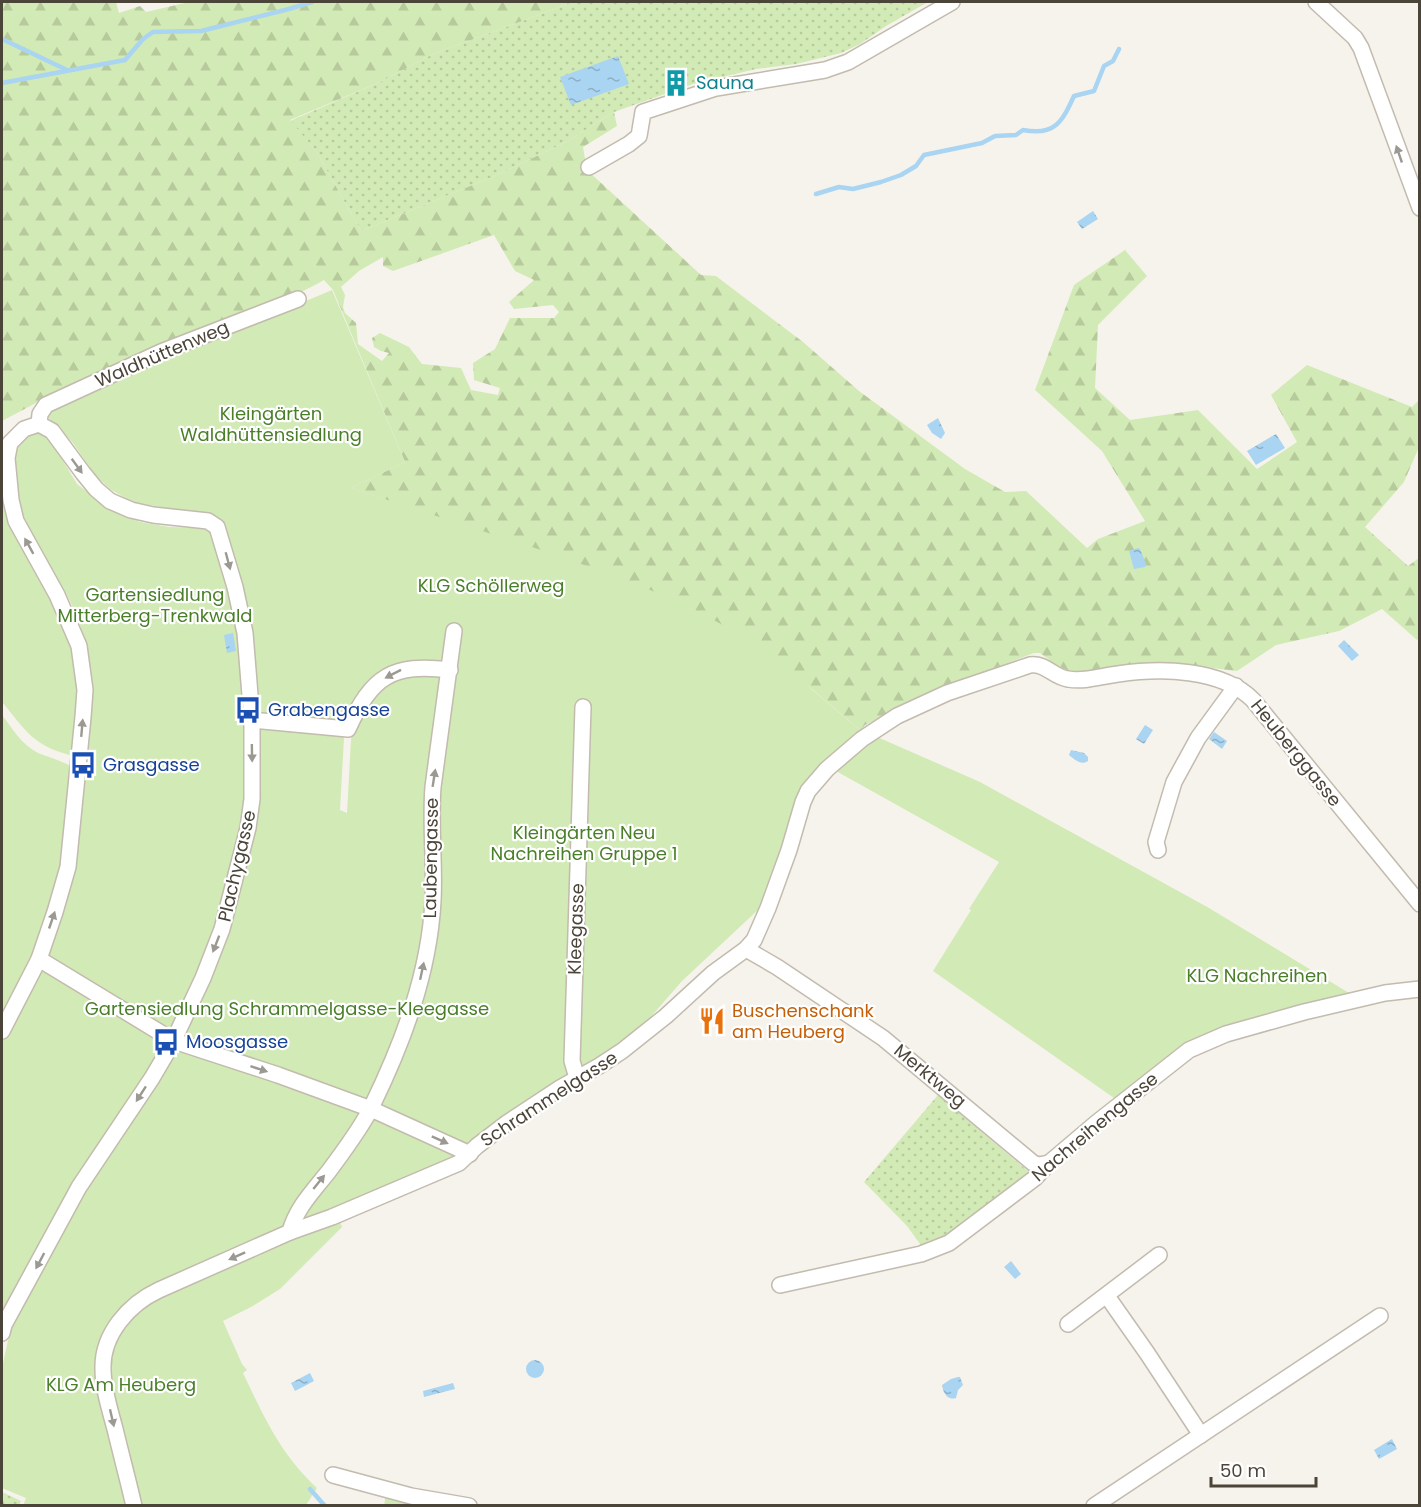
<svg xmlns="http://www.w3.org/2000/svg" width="1421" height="1507" viewBox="0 0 1421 1507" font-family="Poppins,sans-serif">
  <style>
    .grass { fill: url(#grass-dots) }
    .forest { fill: url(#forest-firs); fill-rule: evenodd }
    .garden { fill: #d2eab5; fill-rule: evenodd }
    .water { fill: url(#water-ripples) }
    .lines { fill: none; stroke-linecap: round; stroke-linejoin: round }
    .stream { stroke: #a9d4f2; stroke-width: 4.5 }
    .minor-casing { stroke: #c2bbae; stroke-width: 18 }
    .minor { stroke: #fff; stroke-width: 15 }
    .oneway { fill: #9c9892 }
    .labels { text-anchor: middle; stroke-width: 4.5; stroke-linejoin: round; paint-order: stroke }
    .culture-label { font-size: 18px; fill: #0d838f; stroke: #fff; text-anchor: start }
    .street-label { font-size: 18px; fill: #4b4439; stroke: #fff }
    .park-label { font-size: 18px; fill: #4a7f2a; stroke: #fff }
    .transit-label { font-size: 18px; fill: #164399; stroke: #fff; text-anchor: start }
    .food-label { font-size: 18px; fill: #c56008; stroke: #fff; text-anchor: start }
  </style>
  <defs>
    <pattern id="grass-dots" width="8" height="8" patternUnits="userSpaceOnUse" patternTransform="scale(1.5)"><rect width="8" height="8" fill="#d2eab5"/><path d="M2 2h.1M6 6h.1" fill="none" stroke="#b6ca9c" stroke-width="1.8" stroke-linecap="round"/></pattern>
    <pattern id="forest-firs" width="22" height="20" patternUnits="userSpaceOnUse" patternTransform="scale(1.5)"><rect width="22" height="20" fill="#d2eab5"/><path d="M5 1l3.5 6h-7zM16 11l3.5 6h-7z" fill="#b6ca9c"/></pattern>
    <pattern id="water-ripples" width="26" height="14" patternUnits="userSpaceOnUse" patternTransform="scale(1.5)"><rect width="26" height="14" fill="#a9d4f2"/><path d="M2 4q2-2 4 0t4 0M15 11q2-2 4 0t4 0" fill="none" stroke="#8caec5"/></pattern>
  </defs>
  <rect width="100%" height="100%" fill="#f6f3ec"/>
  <g class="grass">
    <path d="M573 2H928L886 26 860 44 841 53 796 64 756 69 693 84 614 112 566 142 497 175 361 231 316 151 290 121 380 82 433 54Z"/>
    <path d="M938 1095 1029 1172 1009 1192 960 1229 923 1248 907 1226 864 1182Z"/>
    <path d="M2 1492 21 1501 19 1505H2Z"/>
  </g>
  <path class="forest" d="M2 2H116L119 13 140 6 146 12 189 2H573L433 54 380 82 290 120 316 151 361 231 497 175 566 142 614 112 617 126 583 147 587 170 701 275 716 276 803 342 859 391 965 469 1005 492 1026 491 1087 548 1098 539 1145 521 1102 451 1035 390 1074 285 1125 250 1147 276 1098 325 1095 388 1130 420 1198 410 1257 469 1297 442 1271 395 1307 365 1412 407 1419 400V447L1404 482 1365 527 1408 566 1419 558V638L1417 640 1382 609 1339 631 1276 645 1237 671 1180 664H1133L1092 674 1075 673 1058 666 1040 653H1034L942 688 865 725 860 730 813 690 720 624 687 607 616 577 351 488 405 462 333 290 324 280C272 310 213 322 158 345 105 367 52 394 2 421ZM494 235 515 271 534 280 509 302 514 309 553 305 559 312 554 318H510L495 349 473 363 474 380 500 388 498 395 471 390 461 368 422 364 409 347 380 333 372 338 374 347 381 351 389 353 382 361 358 344 356 323 345 313 343 307 345 295 341 287 359 271 383 257V266L393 271Z"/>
  <g class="garden">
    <path d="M332 290 405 462 351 488C414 509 476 529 538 549 599 570 662 591 719 623 770 652 815 692 860 730L830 757 804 791 760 908 682 981 648 1020 627 1039 596 1061 558 1082 489 1130 455 1160 335 1210 342 1227 280 1289 251 1307 223 1321 242 1364 247 1370 243 1373C264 1417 280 1454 317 1488L306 1505 23 1506 26 1498 2 1488V1368L11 1327 2 1321V715C12 728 22 745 38 753 50 758 61 760 72 767L84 766C89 716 95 667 78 619 69 595 53 572 40 550L30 556C41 576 49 597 60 618 69 635 77 649 80 669 84 697 78 727 75 756 35 748 26 731 2 702V442L14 448 26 432 39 430 49 438 77 484 111 510 140 522 169 527 202 528 213 534C242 614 247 683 246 767L257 769 259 730 262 725 340 732 344 738 340 810 347 813 351 740 356 722 324 723 263 717 259 713 255 656 241 588 224 531 218 521 208 512 196 513 132 502 110 489 95 475 73 443 45 414 86 390 128 370 230 333ZM430 776 441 784 436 810 437 845 426 841Z"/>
    <path d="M875 736 980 782 1209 908 1349 993 1240 1022 1184 1043 1114 1098 933 971 971 910 969 909 999 862 836 771Z"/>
    <path d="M386 1493 450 1506H384Z"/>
  </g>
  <g class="water">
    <path d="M618 56 629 84 571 105 560 77Z"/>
    <path d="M1093 211 1098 219 1082 229 1077 222Z"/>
    <path d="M938 418 945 433 941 439 932 433 927 425Z"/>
    <path d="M1276 434 1285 448 1256 465 1247 451Z"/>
    <path d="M1138 548 1140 549 1146 564 1145 567 1134 569 1129 551Z"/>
    <path d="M233 633 236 651 227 653 224 635Z"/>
    <path d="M1344 640 1359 655 1352 661 1338 646Z"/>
    <path d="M1145 725 1153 730 1144 744 1136 739Z"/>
    <path d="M1214 732 1227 741 1222 749 1209 739Z"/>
    <path d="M1071 750 1084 753 1088 757V761C1081 766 1074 759 1069 755Z"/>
    <path d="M1011 1261 1021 1274 1015 1279 1004 1267Z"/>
    <circle cx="535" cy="1369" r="9"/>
    <path d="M310 1373 314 1381 295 1391 291 1383Z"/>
    <path d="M958 1377H960L963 1385 958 1390 956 1398C947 1401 943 1392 942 1385L951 1379Z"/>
    <path d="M453 1383 455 1389 424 1397 423 1391Z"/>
    <path d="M1392 1439 1397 1449 1379 1459 1374 1450Z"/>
  </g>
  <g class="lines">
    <g class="stream">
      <path d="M2 39 67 70"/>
      <path d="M2 83 125 60 143 39 153 32 201 31 289 9 312 2"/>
      <path d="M816 194 839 187 853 189 881 182 901 175 916 166 924 155 982 143 995 136 1016 135 1023 130C1055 136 1062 122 1074 96L1094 91 1104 66 1113 61 1119 49"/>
      <path d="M310 1489 325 1506"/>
    </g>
    <defs>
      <g id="minor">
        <path d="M1316 2 1355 38 1361 48 1420 208"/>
        <path d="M589 167 629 144 639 136 643 112 716 88 825 70 848 62 952 2"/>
        <path d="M39 424 40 414 46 405 161 352 298 299"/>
        <path d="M252 720 348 729C372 676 392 663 450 670"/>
        <path d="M1158 850 1156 842 1174 782 1198 738 1236 686"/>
        <path d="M746 949 777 967 883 1038 1033 1163 1039 1165 1049 1163"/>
        <path d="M39 959 174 1041 278 1075 371 1109 470 1154"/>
        <path d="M2 1031 39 959 55 912 68 867 83 717 85 690 79 646 57 595 16 521 11 500 7 458 10 443 24 429 39 424"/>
        <path d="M577 1078 572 1061 583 707"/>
        <path d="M290 1232C296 1208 314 1190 329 1171 343 1152 362 1127 372 1106 403 1042 429 974 433 901 435 863 430 825 433 787L454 631"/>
        <path d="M780 1285 921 1254 949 1243 1035 1178 1049 1163 1095 1124 1189 1050 1226 1034 1304 1012 1385 993 1420 989"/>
        <path d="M1107 1296 1147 1353 1201 1435"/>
        <path d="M1068 1324 1159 1255"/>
        <path d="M2 1333 4 1325 79 1187 152 1078 172 1044 203 978 222 929 248 828 252 799V720L245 633 235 587 217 527 208 521 153 515 131 510 110 501 96 489 83 473 52 431 39 424"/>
        <path d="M333 1475 411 1496 469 1506"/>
        <path d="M134 1506C128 1480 121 1454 115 1429 110 1410 103 1389 103 1369 102 1334 129 1304 159 1290L290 1232 332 1217 459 1163 477 1146 507 1123 560 1088 599 1066 622 1051 666 1016 713 973 746 949 754 940 768 908 789 850 803 802 808 791 827 769 862 739 897 716 947 693 1030 665C1046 663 1053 677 1068 679 1085 682 1101 676 1118 674 1160 668 1221 668 1253 700L1420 904"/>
        <path d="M1094 1506 1380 1316"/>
      </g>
    </defs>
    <use href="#minor" class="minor-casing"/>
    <use href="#minor" class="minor"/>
  </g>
  <defs><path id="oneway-solid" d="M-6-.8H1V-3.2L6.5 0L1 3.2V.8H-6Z" transform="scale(1.5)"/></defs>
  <g class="oneway">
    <use href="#oneway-solid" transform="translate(1399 154) rotate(-109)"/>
    <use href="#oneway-solid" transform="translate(77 466) rotate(54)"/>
    <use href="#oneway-solid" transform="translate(29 546) rotate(-119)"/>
    <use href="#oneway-solid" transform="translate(228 561) rotate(75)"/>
    <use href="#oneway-solid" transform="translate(393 674) rotate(153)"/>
    <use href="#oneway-solid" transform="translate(82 728) rotate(-85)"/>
    <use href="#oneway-solid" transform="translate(252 753) rotate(89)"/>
    <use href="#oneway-solid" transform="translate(434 778) rotate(-81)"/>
    <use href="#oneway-solid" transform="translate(52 920) rotate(-71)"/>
    <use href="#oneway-solid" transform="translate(216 944) rotate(111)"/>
    <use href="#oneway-solid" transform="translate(422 971) rotate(-78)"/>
    <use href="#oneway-solid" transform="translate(259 1069) rotate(18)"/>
    <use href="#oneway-solid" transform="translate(141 1094) rotate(123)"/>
    <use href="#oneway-solid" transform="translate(440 1140) rotate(24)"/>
    <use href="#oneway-solid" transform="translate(319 1182) rotate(-51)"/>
    <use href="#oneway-solid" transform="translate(237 1256) rotate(156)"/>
    <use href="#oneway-solid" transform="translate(40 1261) rotate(118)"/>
    <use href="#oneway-solid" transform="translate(112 1418) rotate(77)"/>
  </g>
  <defs>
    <symbol id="building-bare" viewBox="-9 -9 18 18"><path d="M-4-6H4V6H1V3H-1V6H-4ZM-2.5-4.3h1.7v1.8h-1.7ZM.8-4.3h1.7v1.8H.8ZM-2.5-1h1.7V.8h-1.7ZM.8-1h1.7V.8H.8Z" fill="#0f9aa8" stroke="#fff" stroke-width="2.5" paint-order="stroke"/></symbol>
    <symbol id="bus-bare" viewBox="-9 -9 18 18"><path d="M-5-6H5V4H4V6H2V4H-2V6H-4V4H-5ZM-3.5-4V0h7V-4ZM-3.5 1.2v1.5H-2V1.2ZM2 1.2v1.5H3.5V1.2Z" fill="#1a4fb4" stroke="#fff" stroke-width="2.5" paint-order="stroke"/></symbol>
    <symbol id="restaurant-bare" viewBox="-9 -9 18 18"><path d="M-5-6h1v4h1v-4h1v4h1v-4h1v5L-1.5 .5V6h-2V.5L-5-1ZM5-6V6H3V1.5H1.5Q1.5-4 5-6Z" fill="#e8710a" stroke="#fff" stroke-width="2.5" paint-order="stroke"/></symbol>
  </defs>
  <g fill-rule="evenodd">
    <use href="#building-bare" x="657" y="64" width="38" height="38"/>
    <use href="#bus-bare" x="229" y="691" width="38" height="38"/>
    <use href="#bus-bare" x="64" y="746" width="38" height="38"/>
    <use href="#restaurant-bare" x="693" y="1002" width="38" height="38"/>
    <use href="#bus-bare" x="147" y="1023" width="38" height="38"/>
  </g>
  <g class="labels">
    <g class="culture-label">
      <text x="696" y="89">Sauna</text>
    </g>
    <g class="street-label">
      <text transform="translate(162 354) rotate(-23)" y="6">Waldhüttenweg</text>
      <text transform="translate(1296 753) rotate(51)" y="6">Heuberggasse</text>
      <text transform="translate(431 858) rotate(-89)" y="6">Laubengasse</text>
      <text transform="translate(237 866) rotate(-77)" y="6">Plachygasse</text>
      <text transform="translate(576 929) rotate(-88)" y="6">Kleegasse</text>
      <text transform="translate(930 1076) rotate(40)" y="6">Merktweg</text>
      <text transform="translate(549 1099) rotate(-33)" y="6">Schrammelgasse</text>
      <text transform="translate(1095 1127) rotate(-40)" y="6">Nachreihengasse</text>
    </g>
    <g class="park-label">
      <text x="271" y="420">Kleingärten<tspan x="271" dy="21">Waldhüttensiedlung</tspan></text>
      <text x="491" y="592">KLG Schöllerweg</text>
      <text x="155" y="601">Gartensiedlung<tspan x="155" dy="21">Mitterberg-Trenkwald</tspan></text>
      <text x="584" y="839">Kleingärten Neu<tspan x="584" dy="21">Nachreihen Gruppe 1</tspan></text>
      <text x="1257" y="982">KLG Nachreihen</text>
      <text x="287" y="1015">Gartensiedlung Schrammelgasse-Kleegasse</text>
      <text x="121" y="1391">KLG Am Heuberg</text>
    </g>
    <g class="transit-label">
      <text x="268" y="716">Grabengasse</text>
      <text x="103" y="771">Grasgasse</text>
      <text x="186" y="1048">Moosgasse</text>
    </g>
    <g class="food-label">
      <text x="732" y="1017">Buschenschank<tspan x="732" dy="21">am Heuberg</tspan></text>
    </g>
  </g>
  <rect width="1421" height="1507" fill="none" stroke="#4b4439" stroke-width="6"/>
  <path d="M1211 1477v9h105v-9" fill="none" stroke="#4b4439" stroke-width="3"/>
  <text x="1220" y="1477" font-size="18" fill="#4b4439" stroke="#ffffff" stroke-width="4.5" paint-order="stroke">50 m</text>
</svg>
